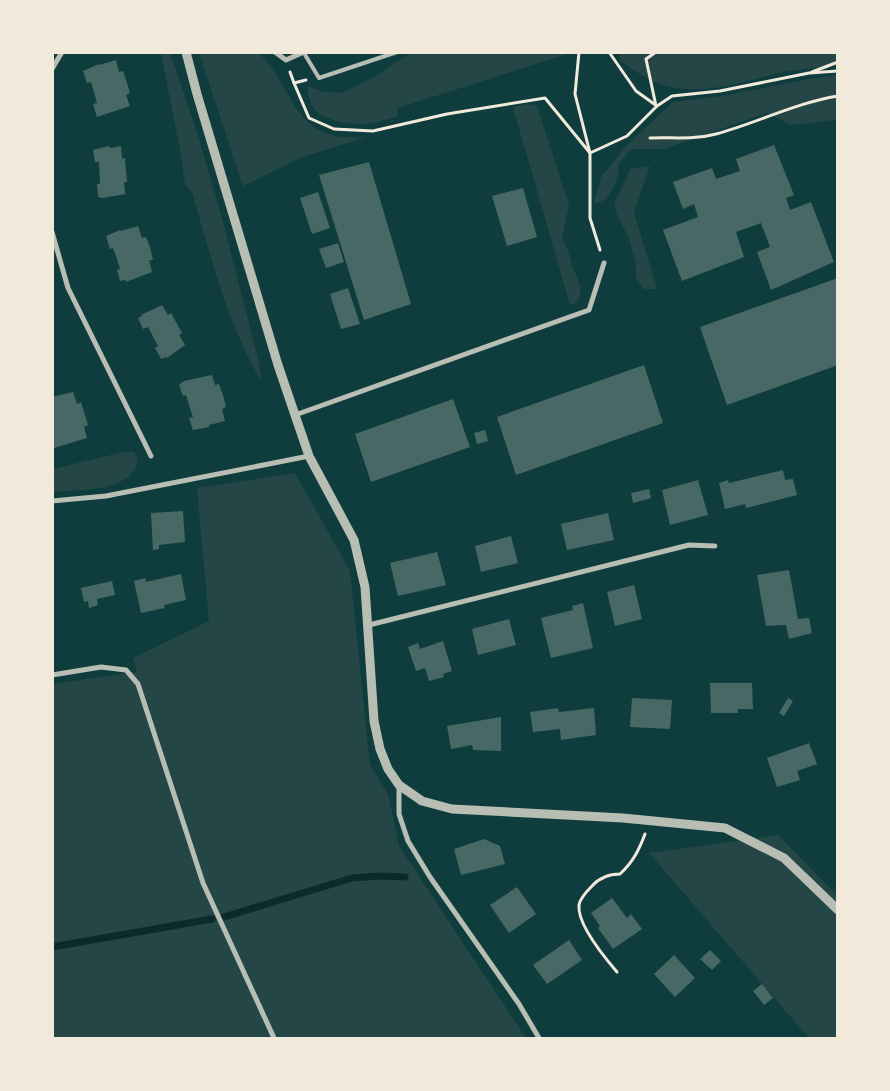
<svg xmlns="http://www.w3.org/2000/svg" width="890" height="1091" viewBox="0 0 890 1091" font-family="'Asap Condensed',sans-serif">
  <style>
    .green { fill: #244646 }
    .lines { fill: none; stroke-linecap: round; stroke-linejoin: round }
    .stream { stroke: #0a2a2b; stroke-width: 7 }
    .building { fill: #486865 }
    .path { stroke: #f1e9da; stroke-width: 3 }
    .service { stroke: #b8beb3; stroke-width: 4 }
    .minor { stroke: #b8beb3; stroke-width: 5 }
    .tertiary { stroke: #b8beb3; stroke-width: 9 }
  </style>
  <rect width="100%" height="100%" fill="#0f3d3e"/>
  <g class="green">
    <path d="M161 53H170L196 129 222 218 258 359 262 382C227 324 211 257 192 192L185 184 180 150Z"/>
    <path d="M199 53H259C264 59 271 66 276 74 294 101 299 127 335 136 345 138 356 137 366 137L300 158 243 186Z"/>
    <path d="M410 53H591L567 54 398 108 397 117C387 119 376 123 366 124 352 125 324 121 314 109 310 103 308 93 307 86L324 92 342 93 374 77Z"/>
    <path d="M619 53H837V65C820 67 802 69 784 72 748 80 708 95 671 87 652 83 635 71 620 61Z"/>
    <path d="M837 75V120L791 125 767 113 664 149H632L619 163C619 178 612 203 594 203L601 177 626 146 673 102 728 95 803 80Z"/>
    <path d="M526 104 537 106 569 205 562 239C568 249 569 254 572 265 577 282 584 282 578 302L570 305 514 111V107Z"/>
    <path d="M650 166 634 212 657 289H644L636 278V264L629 238 618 217 614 205 630 169Z"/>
    <path d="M123 452H134L138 460C136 465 135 471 131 474 117 491 73 490 53 492V469Z"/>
    <path d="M295 473 350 571 370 765 388 794 399 846 526 1038H53V684L137 672 133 658 209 621 197 488Z"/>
    <path d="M778 835 837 895V1038H809L649 853Z"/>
  </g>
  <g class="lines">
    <g class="stream">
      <path d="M224 917 352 878 380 876 405 877"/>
      <path d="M52 947 212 919"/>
    </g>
  </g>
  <g class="building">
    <path d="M116 60 119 72 123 71 127 83 130 93 126 95 130 106 97 117 93 104 97 103 91 82 87 83 83 71 99 64V65Z"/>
    <path d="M774 145 794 195 786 198 790 210 811 202 834 262 771 290 757 252 770 247 761 223 736 232 744 257 682 281 663 230 698 217 694 204 683 209 673 182 712 168 716 179 740 171 736 159Z"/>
    <path d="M109 146 110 148 121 146 122 159 125 158 127 182H124L125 194 103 198 98 197 97 184H100L99 162H95L93 150Z"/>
    <path d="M369 162 411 304 364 320 319 175Z"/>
    <path d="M523 188 537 237 507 246 492 196Z"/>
    <path d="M318 192 330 228 312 234 300 198Z"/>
    <path d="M138 226 142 238 146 237 150 247 153 260H149L152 272 126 282V280L120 281 117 270 120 269 117 259 113 248 110 249 106 236 120 230 121 231Z"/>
    <path d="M338 243 344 262 326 268 319 249Z"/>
    <path d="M838 278V365L727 405 700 327Z"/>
    <path d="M348 288 360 324 341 329 330 294Z"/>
    <path d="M162 305 168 315 171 313 182 333 179 335 185 345 167 358 166 357 161 359 155 348 158 346 148 327 143 329 138 318 142 316 141 315Z"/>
    <path d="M644 365 663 423 516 475 497 417Z"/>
    <path d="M212 375 215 385 219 384 223 395 226 407 222 409 225 421 209 425V427L193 430 189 418 193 417 189 405 186 395 183 396 179 385 184 381Z"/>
    <path d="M73 392 77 404 81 402 88 425 84 427 87 438 54 448 52 442 54 435 52 397Z"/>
    <path d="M453 399 470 447 371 482 355 434Z"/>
    <path d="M485 430 488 441 477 444 474 433Z"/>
    <path d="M783 470 785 480 793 479 797 495 746 508 745 504 725 509 719 483 728 480 729 483Z"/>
    <path d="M698 480 708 515 670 525 662 490Z"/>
    <path d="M649 489 651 498 633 503 631 493Z"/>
    <path d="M183 511 185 542 159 545V549L153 550 151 513Z"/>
    <path d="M608 513 614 540 567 550 561 524Z"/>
    <path d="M511 536 518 563 481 572 475 546Z"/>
    <path d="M437 552 446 585 398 596 390 563Z"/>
    <path d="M789 570 798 619 809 618 812 633 789 639 786 625 766 626 757 575Z"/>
    <path d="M181 574 186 600 164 605 165 608 141 613 134 581 145 578 146 582Z"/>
    <path d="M112 581 115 595 97 599 98 605 89 608 88 601 84 602 81 588Z"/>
    <path d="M634 585 642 619 615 626 607 592Z"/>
    <path d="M583 603 593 648 551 658 541 618 573 610 572 606Z"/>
    <path d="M509 619 516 645 478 655 472 629Z"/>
    <path d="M443 641 452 671 443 674 444 677 429 681 425 668 416 671 408 647 418 643 420 649Z"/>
    <path d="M710 683H752L753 709H738V713H711Z"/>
    <path d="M632 698 672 700 670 729 630 727Z"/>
    <path d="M788 698 793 701 784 716 779 713Z"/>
    <path d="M558 708 559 712 594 708 596 735 561 740 560 729 533 732 530 712Z"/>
    <path d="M501 717V751L473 750 472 745 451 749 447 726Z"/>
    <path d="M809 743 817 764 797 771 800 780 777 787 767 758Z"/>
    <path d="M484 839 500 846 505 864 461 875 454 849Z"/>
    <path d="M517 887 536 914 509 933 490 905Z"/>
    <path d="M612 898 627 918 631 914 642 929 613 949 598 928 600 926 591 913Z"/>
    <path d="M569 940 582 960 547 984 533 965Z"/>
    <path d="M710 950 721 961 712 970 700 959Z"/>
    <path d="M674 955 695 978 675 997 654 974Z"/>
    <path d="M762 984 773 998 764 1005 753 991Z"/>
  </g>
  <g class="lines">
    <g class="path">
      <path d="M579 52 575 94 590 153V218L600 250"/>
      <path d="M609 52 636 91 657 106"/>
      <path d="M656 52 646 59 656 106"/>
      <path d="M290 72 294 83"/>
      <path d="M812 72 838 62"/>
      <path d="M306 80 294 83 309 118 334 129 373 131 447 114 545 98 590 153 627 136 657 106 672 96 720 91 809 73 838 71"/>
      <path d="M650 138C672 137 694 140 716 134 757 123 795 103 838 96"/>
      <path d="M617 972C605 958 577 924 579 905 580 898 587 891 592 886 600 877 609 874 620 874 633 862 639 850 645 834"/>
    </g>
    <path class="service" d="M304 53 319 78 397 52"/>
    <g class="minor">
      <path d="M275 52 286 60 304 52"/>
      <path d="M52 69 62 52"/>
      <path d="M52 232 68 288 151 456"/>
      <path d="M295 415 589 310 604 263"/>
      <path d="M52 501 106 496 309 456"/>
      <path d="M369 625 689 545 715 546"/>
      <path d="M52 675 101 667 126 670 138 684 203 883 274 1038"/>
      <path d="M399 785V814L408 841 430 877 519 1004 539 1038"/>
    </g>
    <path class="tertiary" d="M186 52 197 94 278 365 309 456 354 540 365 587 374 721 380 749 388 769 399 785 422 801 452 809 623 818 725 828 784 858 838 910"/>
  </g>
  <rect width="890" height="1091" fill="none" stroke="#f1e9da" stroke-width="108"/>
</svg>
